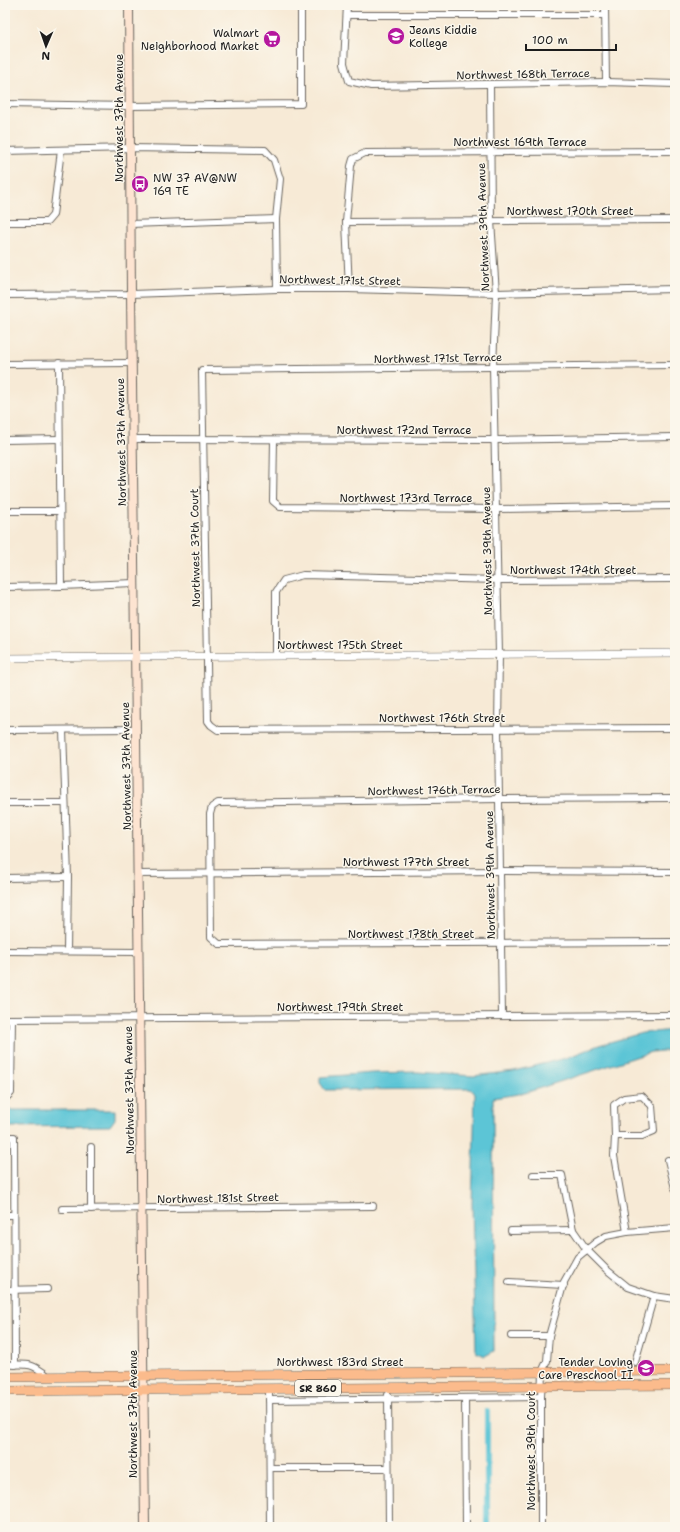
<svg xmlns="http://www.w3.org/2000/svg" width="680" height="1532" viewBox="0 0 680 1532" font-family="'Shantell Sans',sans-serif">
  <style>
    .water { fill: #5bc5d6; stroke: #3c7079 }
    .lines { fill: none; stroke-linecap: round; stroke-linejoin: round }
    .canal { stroke: #5bc5d6; stroke-width: 6 }
    .minor-casing { stroke: #69645d; stroke-width: 8 }
    .tertiary-casing { stroke: #69645d; stroke-width: 8 }
    .secondary-casing { stroke: #69645d; stroke-width: 10 }
    .primary-casing { stroke: #69645d; stroke-width: 10 }
    .minor { stroke: #fff; stroke-width: 6 }
    .tertiary { stroke: #fff; stroke-width: 7 }
    .secondary { stroke: #fde4d1; stroke-width: 8 }
    .primary { stroke: #fbbb8c; stroke-width: 9 }
    .labels { text-anchor: middle; stroke-width: 3; stroke-linejoin: round; paint-order: stroke }
    .shield { fill: #fbf7ec; stroke: #5f5e5a; stroke-width: 1 }
    .shield-label { font-size: 10px; font-weight: bold; fill: #1c1c1c }
    .poi-label { font-size: 11px; fill: #1c1c1c; stroke: #fbf7ec; text-anchor: start }
    .street-label { font-size: 11px; fill: #1c1c1c; stroke: #fbf7ec }
  </style>
  <rect width="100%" height="100%" fill="#fbf7ec"/>
  <filter id="ink" filterUnits="userSpaceOnUse"><feTurbulence type="fractalNoise" baseFrequency=".025" numOctaves="2"/><feDisplacementMap in="SourceGraphic" scale="8" xChannelSelector="R" yChannelSelector="G"/><feConvolveMatrix kernelMatrix="1 2 1 2 8 2 1 2 1" color-interpolation-filters="sRGB"/></filter>
  <filter id="wash" filterUnits="userSpaceOnUse"><feTurbulence type="fractalNoise" baseFrequency=".012" numOctaves="4" result="noise"/><feDisplacementMap in="SourceGraphic" scale="16" xChannelSelector="R" yChannelSelector="G"/><feGaussianBlur stdDeviation="0.9" result="paint"/><feColorMatrix in="noise" values="0 0 0 0 0 0 0 0 0 0 0 0 0 0 0 0 0 1.4 0 .05"/><feComposite in="paint" operator="in"/></filter>
  <g filter="url(#wash)">
    <rect width="100%" height="100%" fill="#f7ead6"/>
    <g class="water">
      <path d="M675 1030V1050L651 1052 525 1093 493 1098 494 1351 485 1356 476 1352 472 1204 475 1094 471 1089 325 1090 320 1083V1077L372 1073 417 1072 473 1076 514 1071 566 1058 599 1045 642 1033Z"/>
      <path d="M5 1110H115V1119L110 1126 5 1127Z"/>
    </g>
    <g class="lines">
      <path class="canal" d="M487 1412V1527"/>
    </g>
  </g>
  <g filter="url(#ink)">
    <g class="lines">
      <defs>
        <g id="minor">
          <path d="M347 5 344 63 349 81 371 86 606 82 675 84"/>
          <path d="M605 5 606 82"/>
          <path d="M347 15H605"/>
          <path d="M490 85 491 221 496 293 493 367 499 654 498 728 502 1016"/>
          <path d="M5 104 130 106 301 104V5"/>
          <path d="M5 151 130 148 265 150 274 160 280 179 276 219 277 289"/>
          <path d="M5 222H47L53 215 61 150"/>
          <path d="M346 222 675 220"/>
          <path d="M130 224 276 219"/>
          <path d="M349 289 346 222 351 166 353 159 365 153 675 151"/>
          <path d="M5 295 131 294 277 289H349L496 293 675 289"/>
          <path d="M59 363 61 586"/>
          <path d="M5 364 131 363"/>
          <path d="M675 365 202 370 208 721 211 725 218 730 675 728"/>
          <path d="M132 439 495 440 675 437"/>
          <path d="M5 440 59 439"/>
          <path d="M274 440 273 501 280 507 496 509 675 506"/>
          <path d="M5 511H59"/>
          <path d="M5 587 61 586 134 583"/>
          <path d="M276 656V592L284 580 303 575 498 580 675 579"/>
          <path d="M5 730 136 729"/>
          <path d="M63 730 68 877 67 951"/>
          <path d="M675 798 499 799 218 803 212 807 210 814 211 937 219 944 675 942"/>
          <path d="M5 803H65"/>
          <path d="M138 874 501 871 675 872"/>
          <path d="M5 878 68 877"/>
          <path d="M5 951 139 952"/>
          <path d="M5 1019 675 1015"/>
          <path d="M642 1096 652 1106 654 1131 642 1136H615L614 1105 624 1098Z"/>
          <path d="M5 1099 11 1093 12 1019"/>
          <path d="M615 1136 614 1156 627 1232"/>
          <path d="M5 1137H14L15 1365"/>
          <path d="M668 1160 675 1188"/>
          <path d="M533 1175H562L573 1230 587 1250 607 1270 628 1287 654 1296 675 1299"/>
          <path d="M62 1209 373 1206"/>
          <path d="M91 1209V1147"/>
          <path d="M5 1215H14"/>
          <path d="M511 1231 573 1230"/>
          <path d="M509 1282 564 1285"/>
          <path d="M5 1290 47 1289"/>
          <path d="M511 1336H549"/>
          <path d="M635 1362 654 1296"/>
          <path d="M5 1365C27 1364 31 1362 48 1376"/>
          <path d="M269 1388 270 1527"/>
          <path d="M388 1395 389 1527"/>
          <path d="M465 1398 466 1527"/>
          <path d="M269 1400 541 1397"/>
          <path d="M270 1468H388"/>
          <path d="M541 1527V1397L542 1372 547 1361 549 1336 564 1282 578 1257 596 1242 606 1236 627 1232 675 1228"/>
        </g>
        <path id="tertiary" d="M5 658 675 653"/>
        <path id="secondary" d="M129 5 131 294 145 1527"/>
        <g id="primary">
          <path d="M5 1377 675 1371"/>
          <path d="M5 1391 675 1385"/>
        </g>
      </defs>
      <use href="#minor" class="minor-casing"/>
      <use href="#tertiary" class="tertiary-casing"/>
      <use href="#secondary" class="secondary-casing"/>
      <use href="#primary" class="primary-casing"/>
      <use href="#minor" class="minor"/>
      <use href="#tertiary" class="tertiary"/>
      <use href="#secondary" class="secondary"/>
      <use href="#primary" class="primary"/>
    </g>
  </g>
  <defs>
    <symbol id="school-disc" viewBox="-11 -11 22 22"><circle r="9.5" fill="#b5179e" stroke="#fbf7ec"/><path d="M0-5L7-2L0 1L-7-2ZM-4 1L0 2.5L4 1V4Q0 6-4 4Z" fill="#fff"/></symbol>
    <symbol id="supermarket-disc" viewBox="-11 -11 22 22"><circle r="9.5" fill="#b5179e" stroke="#fbf7ec"/><path d="M-6-5.5h2.5l.6 2H6L4.5 2H-2.5L-4.4-4H-6ZM-1.5 3.2a1.3 1.3 0 1 0 .1 0ZM3 3.2a1.3 1.3 0 1 0 .1 0Z" fill="#fff"/></symbol>
    <symbol id="bus-disc" viewBox="-11 -11 22 22"><circle r="9.5" fill="#b5179e" stroke="#fbf7ec"/><path d="M-5-6H5V4H4V6H2V4H-2V6H-4V4H-5ZM-3.5-4V0h7V-4ZM-3.5 1.2v1.5H-2V1.2ZM2 1.2v1.5H3.5V1.2Z" fill="#fff"/></symbol>
  </defs>
  <g fill-rule="evenodd">
    <use href="#school-disc" x="386" y="26" width="20" height="20"/>
    <use href="#supermarket-disc" x="262" y="29" width="20" height="20"/>
    <use href="#bus-disc" x="130" y="174" width="20" height="20"/>
    <use href="#school-disc" x="636" y="1358" width="20" height="20"/>
  </g>
  <g class="labels">
    <rect class="shield" x="295" y="1380" width="46" height="16" rx="3"/>
    <g class="shield-label">
      <text x="318" y="1392">SR 860</text>
    </g>
    <g class="poi-label">
      <text x="409" y="34">Jeans Kiddie<tspan x="409" dy="13">Kollege</tspan></text>
      <text x="259" y="37" text-anchor="end">Walmart<tspan x="259" dy="13">Neighborhood Market</tspan></text>
      <text x="153" y="182">NW 37 AV@NW<tspan x="153" dy="13">169 TE</tspan></text>
      <text x="633" y="1366" text-anchor="end">Tender Loving<tspan x="633" dy="13">Care Preschool II</tspan></text>
    </g>
    <g class="street-label">
      <text transform="translate(523 74) rotate(-1)" y="4">Northwest 168th Terrace</text>
      <text transform="translate(119 118) rotate(-90)" y="4">Northwest 37th Avenue</text>
      <text x="520" y="146">Northwest 169th Terrace</text>
      <text x="570" y="215">Northwest 170th Street</text>
      <text transform="translate(483 227) rotate(-92)" y="4">Northwest 39th Avenue</text>
      <text transform="translate(340 280) rotate(1)" y="4">Northwest 171st Street</text>
      <text transform="translate(438 358) rotate(-1)" y="4">Northwest 171st Terrace</text>
      <text x="404" y="434">Northwest 172nd Terrace</text>
      <text transform="translate(121 442) rotate(-91)" y="4">Northwest 37th Avenue</text>
      <text x="406" y="502">Northwest 173rd Terrace</text>
      <text transform="translate(195 548) rotate(-91)" y="4">Northwest 37th Court</text>
      <text transform="translate(487 551) rotate(-91)" y="4">Northwest 39th Avenue</text>
      <text x="573" y="574">Northwest 174th Street</text>
      <text x="340" y="649">Northwest 175th Street</text>
      <text x="442" y="722">Northwest 176th Street</text>
      <text transform="translate(126 766) rotate(-91)" y="4">Northwest 37th Avenue</text>
      <text transform="translate(434 790) rotate(-1)" y="4">Northwest 176th Terrace</text>
      <text x="406" y="866">Northwest 177th Street</text>
      <text transform="translate(490 875) rotate(-91)" y="4">Northwest 39th Avenue</text>
      <text x="411" y="938">Northwest 178th Street</text>
      <text x="340" y="1011">Northwest 179th Street</text>
      <text transform="translate(129 1090) rotate(-91)" y="4">Northwest 37th Avenue</text>
      <text transform="translate(218 1198) rotate(-1)" y="4">Northwest 181st Street</text>
      <text x="340" y="1366">Northwest 183rd Street</text>
      <text transform="translate(133 1414) rotate(-90)" y="4">Northwest 37th Avenue</text>
      <text transform="translate(531 1451) rotate(-90)" y="4">Northwest 39th Court</text>
    </g>
  </g>
  <rect width="680" height="1532" fill="none" stroke="#fbf7ec" stroke-width="20"/>
  <g transform="translate(46 46) rotate(182)" stroke="#fbf7ec" stroke-width="3" paint-order="stroke">
  <path d="M0-3L7 15L0 10L-7 15Z" fill="#1c1c1c"/>
  <text y="-6" font-size="11" font-weight="bold" text-anchor="middle" fill="#1c1c1c">N</text>
  </g>
  <path d="M526 44v6h90v-6" fill="none" stroke="#1c1c1c" stroke-width="2"/>
  <text x="532" y="44" font-size="12" fill="#1c1c1c" stroke="#fbf7ec" stroke-width="3" paint-order="stroke">100 m</text>
</svg>
